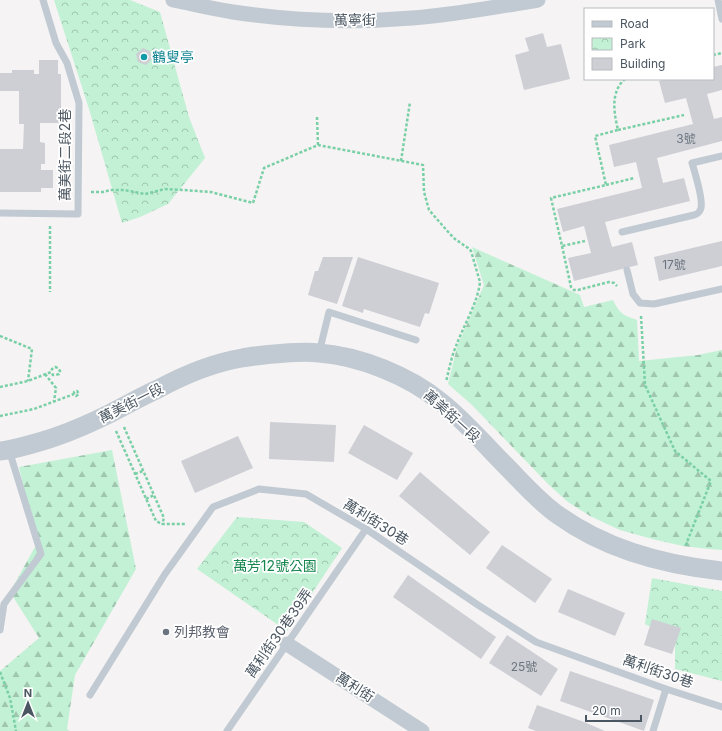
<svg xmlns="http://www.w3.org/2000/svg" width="722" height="731" viewBox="0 0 722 731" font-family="Inter,'Noto Sans TC',sans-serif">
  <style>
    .forest { fill: url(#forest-firs) }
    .park { fill: url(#park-crowns) }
    .building { fill: #cdcfd5 }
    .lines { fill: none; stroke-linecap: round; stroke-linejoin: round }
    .path { stroke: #7ad0a6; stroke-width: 2.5; stroke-dasharray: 3 2; stroke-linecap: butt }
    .service { stroke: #c1cad2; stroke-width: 7 }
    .minor { stroke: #c1cad2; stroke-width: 15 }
    .tertiary { stroke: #c1cad2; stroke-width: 19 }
    .culture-dot { fill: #0f9aa8; stroke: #fff; stroke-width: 1.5 }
    .worship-dot { fill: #6b7280; stroke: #fff; stroke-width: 1.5 }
    .labels { text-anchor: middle; stroke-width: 3.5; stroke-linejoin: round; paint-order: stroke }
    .number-label { font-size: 12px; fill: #6b747e }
    .street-label { font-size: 14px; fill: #4a5661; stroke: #fff }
    .culture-label { font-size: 14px; fill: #0d838f; stroke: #fff; text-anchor: start }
    .park-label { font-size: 14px; fill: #17864f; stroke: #fff }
    .worship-label { font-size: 14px; fill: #5b616d; stroke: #fff; text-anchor: start }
  </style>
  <defs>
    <pattern id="forest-firs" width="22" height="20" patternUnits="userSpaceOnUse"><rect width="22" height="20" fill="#c3f1d5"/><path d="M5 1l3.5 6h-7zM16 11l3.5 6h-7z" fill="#a0c6b0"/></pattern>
    <pattern id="park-crowns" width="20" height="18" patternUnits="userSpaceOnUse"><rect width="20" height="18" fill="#c3f1d5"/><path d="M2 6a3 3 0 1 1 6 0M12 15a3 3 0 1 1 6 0" fill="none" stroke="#a0c6b0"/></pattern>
  </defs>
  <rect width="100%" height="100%" fill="#f5f3f3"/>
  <g class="forest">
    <path d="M472 247 580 295 584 307 613 300C620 314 623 315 637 320L639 361 698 355 722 350V550L709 549 683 546 656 540 620 530 590 516 568 502 548 484 472 405 448 384 457 347 484 285Z"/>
    <path d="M112 450 136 569 75 675 67 729 70 731H0V671L39 638 10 592 36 545 19 467Z"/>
  </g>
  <g class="park">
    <path d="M54 0H130L160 12 189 117 205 158 168 204 140 217 122 223 89 109Z"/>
    <path d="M237 517 304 522 342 548 287 631 197 569Z"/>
    <path d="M652 578 722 591V681L675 669V639L645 624Z"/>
  </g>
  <g class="building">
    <path d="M543 33 547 47 561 44 570 79 524 90 515 55 529 51 525 38Z"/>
    <path d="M143 48 150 51 152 59 146 65 138 62 136 54Z"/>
    <path d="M39 60H58V74H61V123H40V142L45 143V164H41V170H53V188H41V192H0V149H23L24 124H19V91H0V73H12V70H34V74H39Z"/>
    <path d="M722 65V90L707 94 714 119 722 117V141L657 158 663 183 684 178 690 201 605 222 612 247 632 242 638 265 574 281 568 258 591 253 584 226 563 232 557 209 642 188 636 162 614 167 609 145 693 124 686 98 665 103 659 81 667 79H713V67Z"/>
    <path d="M722 241V266L659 281 654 257Z"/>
    <path d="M323 257H353L337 304 308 295 315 271H318Z"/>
    <path d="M358 257 439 283 429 314 425 313 420 327 364 309 363 313 342 306Z"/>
    <path d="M270 422 336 425 334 462 269 459Z"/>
    <path d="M364 425 413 453 397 480 348 453Z"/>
    <path d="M238 436 253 468 195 493 181 461Z"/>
    <path d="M420 472 490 532 470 555 399 496Z"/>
    <path d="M502 545 552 579 535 603 486 568Z"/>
    <path d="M408 575 496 637 481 659 393 597Z"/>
    <path d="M568 589 625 613 615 636 558 612Z"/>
    <path d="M652 619 681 628 672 654 644 645Z"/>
    <path d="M507 635 558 669 541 696 489 663Z"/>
    <path d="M570 671 654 700 644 731 560 701Z"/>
    <path d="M537 705 584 722 605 731H536L528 728Z"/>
  </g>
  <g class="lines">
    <g class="path">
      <path d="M713 55 722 53"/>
      <path d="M317 117 318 145"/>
      <path d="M618 130 684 115"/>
      <path d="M401 161 410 102"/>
      <path d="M606 185 634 178"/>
      <path d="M91 192H103L110 190H124L145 194 165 189 183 190 211 192 253 203 264 168 318 145 423 165 424 192 429 210 450 234 455 239 468 248 471 251 480 282C478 302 463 327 456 346 451 358 449 370 446 382"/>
      <path d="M50 226V292"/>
      <path d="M585 241 562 246 551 198 606 185 595 136 618 130C614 113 610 92 625 79"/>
      <path d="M562 246 571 287 574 290H578L609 282 614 283 617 286"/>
      <path d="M641 316 645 385 675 451 711 481 685 547"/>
      <path d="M0 336 32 349 28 381"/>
      <path d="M45 374 56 388 54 401"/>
      <path d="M0 387 28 381 51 372 52 369 55 367 58 368 60 371 59 374 56 375H53L51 372"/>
      <path d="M0 416 34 409 74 394 76 396 79 394 77 391 74 392V394"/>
      <path d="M124 427 164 518 162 524"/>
      <path d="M116 431 156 521 162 524H186"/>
      <path d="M135 474 143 471"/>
      <path d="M146 499 154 495"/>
      <path d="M0 672 10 698 16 731"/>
    </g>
    <g class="service">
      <path d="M718 0 722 19"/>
      <path d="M0 213 78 214 79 103 67 63 56 43 43 0"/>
      <path d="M622 232 694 215C698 214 700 212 701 208 703 198 695 173 692 163L722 156"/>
      <path d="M627 270 633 294 640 303 654 304 722 289"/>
      <path d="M319 353 329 312 416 340"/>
      <path d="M0 630 4 604 41 554 9 450"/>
      <path d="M90 695 165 574 213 507 259 489 306 494 366 529 478 605 536 642 666 689 722 707"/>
      <path d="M227 731 366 529"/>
      <path d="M653 731 666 689"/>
    </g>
    <g class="minor">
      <path d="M173 0C193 4 213 9 233 12 292 21 352 23 412 18 454 15 496 7 538 0"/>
      <path d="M287 644 422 731"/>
    </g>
    <path class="tertiary" d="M0 451C11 450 21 447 32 444 59 437 85 426 111 413 127 405 142 396 158 389 184 375 212 363 242 358 252 356 263 355 274 354 289 353 304 351 319 353 360 356 409 376 441 402 465 421 484 444 505 465 522 482 538 501 558 515 605 549 665 565 722 571"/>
  </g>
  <circle class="culture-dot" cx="144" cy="57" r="4"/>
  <circle class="worship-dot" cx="166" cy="632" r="4"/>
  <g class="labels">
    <g class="number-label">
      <text x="686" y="143">3號</text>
      <text x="674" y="269">17號</text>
      <text x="524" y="671">25號</text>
    </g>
    <g class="street-label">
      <text transform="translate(355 20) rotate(-1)" y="5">萬寧街</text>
      <text transform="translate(65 155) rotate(-90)" y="5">萬美街二段2巷</text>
      <text transform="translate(131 403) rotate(-27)" y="5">萬美街一段</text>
      <text transform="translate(452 416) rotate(42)" y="5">萬美街一段</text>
      <text transform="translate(376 522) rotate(32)" y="5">萬利街30巷</text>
      <text transform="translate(279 633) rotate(-55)" y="5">萬利街30巷39弄</text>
      <text transform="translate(658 671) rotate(19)" y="5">萬利街30巷</text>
      <text transform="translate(355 687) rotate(33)" y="5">萬利街</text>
    </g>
    <g class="culture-label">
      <text x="152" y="62">鶴叟亭</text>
    </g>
    <g class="park-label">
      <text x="275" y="571">萬芳12號公園</text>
    </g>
    <g class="worship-label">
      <text x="174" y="637">列邦教會</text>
    </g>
  </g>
  <rect x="584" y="8" width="130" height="72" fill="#ffffff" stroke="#b7bbc0"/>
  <rect x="592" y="21" width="20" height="6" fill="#c1cad2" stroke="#b7bbc0"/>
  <text x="620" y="28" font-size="12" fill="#4a5661">Road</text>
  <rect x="592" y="38" width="20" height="12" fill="url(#park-crowns)" stroke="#b7bbc0"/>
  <text x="620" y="48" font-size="12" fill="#4a5661">Park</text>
  <rect x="592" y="58" width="20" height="12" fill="#cdcfd5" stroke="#b7bbc0"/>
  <text x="620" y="68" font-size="12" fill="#4a5661">Building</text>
  <g transform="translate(28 703)" stroke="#ffffff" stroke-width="3" paint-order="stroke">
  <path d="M0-3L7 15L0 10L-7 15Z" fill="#4a5661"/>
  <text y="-6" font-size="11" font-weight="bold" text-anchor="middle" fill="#4a5661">N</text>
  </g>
  <path d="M586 715v6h55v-6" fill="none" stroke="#4a5661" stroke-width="2"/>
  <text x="592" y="715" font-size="12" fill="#4a5661" stroke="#ffffff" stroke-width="3" paint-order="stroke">20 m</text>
</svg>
